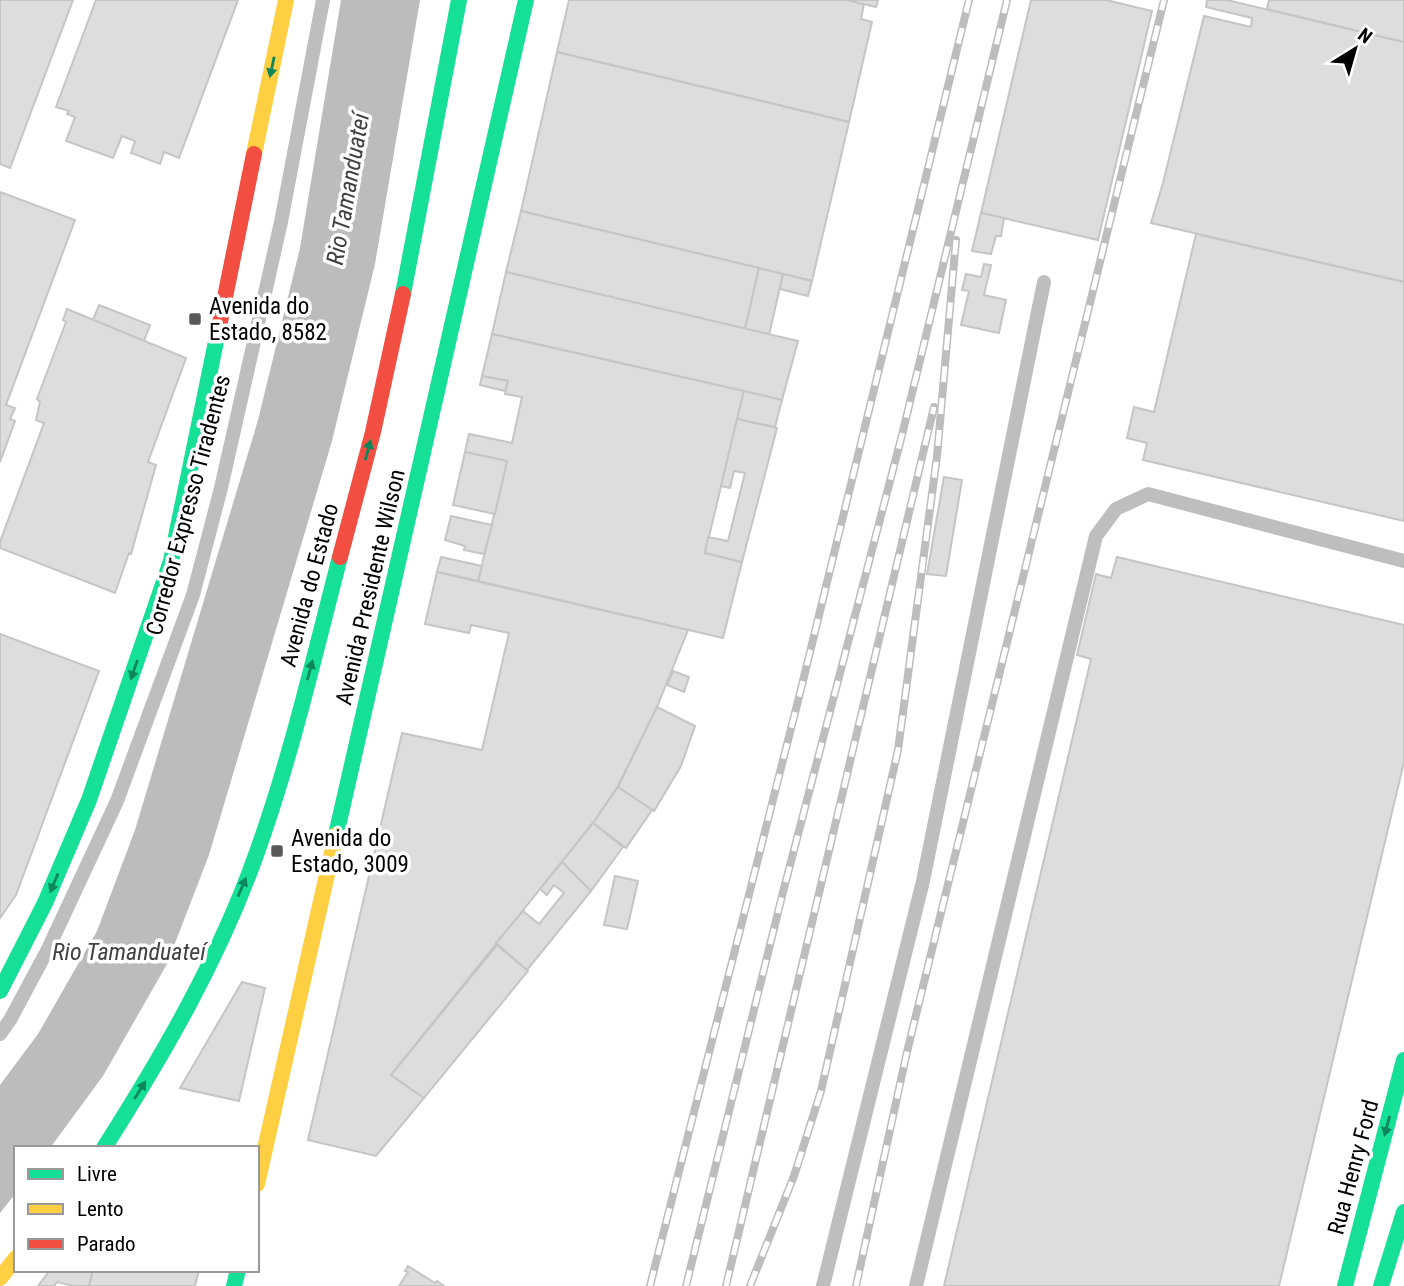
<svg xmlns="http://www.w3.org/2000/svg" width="1404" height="1286" viewBox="0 0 1404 1286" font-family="'Roboto Condensed',sans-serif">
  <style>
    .water { fill: #bcbcbc }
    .building { fill: #ddd; stroke: #c5c5c5; stroke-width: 2 }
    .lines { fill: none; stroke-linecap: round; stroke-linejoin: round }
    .lane { stroke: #bebebe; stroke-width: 14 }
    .fast { stroke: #16e098; stroke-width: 16 }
    .slow { stroke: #ffcf43; stroke-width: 16 }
    .jam { stroke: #f24e42; stroke-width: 16 }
    .rail-casing { stroke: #bdbdbd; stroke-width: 8 }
    .rail { stroke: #fff; stroke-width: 5; stroke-dasharray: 16; stroke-linecap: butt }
    .oneway { fill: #0d865b }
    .poi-dot { fill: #595959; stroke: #fff; stroke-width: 2.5 }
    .labels { text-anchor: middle; stroke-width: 7; stroke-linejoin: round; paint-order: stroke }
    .poi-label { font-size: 23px; fill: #000; stroke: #fff; text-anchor: start }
    .street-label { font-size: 23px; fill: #000; stroke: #fff }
    .water-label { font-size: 24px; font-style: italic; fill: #414141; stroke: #fff }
  </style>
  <rect width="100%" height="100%" fill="#fff"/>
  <path class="water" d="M341 0H420L375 264 332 441 209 855 167 964 103 1076 50 1148H16V1193L0 1213V1085L38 1034 97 931 135 830 258 420 300 248Z"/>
  <g class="building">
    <path d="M0 0H73L10 168 0 164Z"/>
    <path d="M96 0H238L179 158 164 152 160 164 131 153 135 141 122 136 113 158 66 141 75 117 67 114 69 111 56 107Z"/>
    <path d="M569 0H847L864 4 861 19 872 22 849 122 557 52Z"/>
    <path d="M847 0H878L876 7Z"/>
    <path d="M1031 0H1106L1152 11 1098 240 981 213Z"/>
    <path d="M1207 0H1227L1404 42V282L1151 223 1163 183 1204 16 1251 27 1252 18 1206 7Z"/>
    <path d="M1269 0H1404V42L1267 9Z"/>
    <path d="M557 52 849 122 812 281 521 211Z"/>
    <path d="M0 192 75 220 6 405 15 408 10 419 15 421 0 462Z"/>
    <path d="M521 211 759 268 745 329 506 272Z"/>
    <path d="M981 213 1004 218 1001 236H996L991 254 972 251Z"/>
    <path d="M1196 234 1404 282V521L1143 460 1147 443 1127 438 1134 407 1154 412Z"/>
    <path d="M984 264 991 265 984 295 1006 300 999 333 961 325 969 291 962 290 966 274 981 277Z"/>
    <path d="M759 268 783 274 769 335 745 329Z"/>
    <path d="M506 272 798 341 782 400 492 334Z"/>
    <path d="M783 274 812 281 808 296 780 289Z"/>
    <path d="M99 305 150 325 144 341 93 320Z"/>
    <path d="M67 309 186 358 148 462 156 465 131 554 129 553 115 593 0 548V542L44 423 36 420 40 402 37 399 66 322 63 320Z"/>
    <path d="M492 334 744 391 705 553 742 562 723 638 478 581 507 461 465 452 469 434 512 443 522 397 505 394 508 381 482 376Z"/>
    <path d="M482 376 508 381 505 391 480 385Z"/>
    <path d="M744 391 782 400 775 427 737 419Z"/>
    <path d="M737 419 777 428 742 562 705 553 708 537 728 541 745 473 734 471 730 488 721 486Z"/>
    <path d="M465 452 507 461 495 514 453 505Z"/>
    <path d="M944 477 962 480 946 576 927 574Z"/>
    <path d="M451 516 492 525 484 554 464 550 465 546 445 540Z"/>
    <path d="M441 557 482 566 478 581 437 572Z"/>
    <path d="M1117 557 1404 625V762L1279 1286H944L1091 659 1077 655 1096 574 1111 578Z"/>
    <path d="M437 572 688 630 657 707 618 786 593 823 391 1075 424 1098 376 1156 308 1140 402 733 482 750 509 633 471 625 469 633 425 624Z"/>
    <path d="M0 634 99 671 16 895 0 918Z"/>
    <path d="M673 671 689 677 684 692 667 685Z"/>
    <path d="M657 707 695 726 681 766 654 811 618 787Z"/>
    <path d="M618 787 652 810 626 848 593 823Z"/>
    <path d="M593 823 623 847 591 891 562 862Z"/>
    <path d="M562 862 591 891 527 970 496 943 523 911 539 924 564 893 554 885 547 895 540 889Z"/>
    <path d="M615 876 638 881 627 929 604 925Z"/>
    <path d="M497 945 528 971 424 1098 391 1075Z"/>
    <path d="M242 982 265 988 239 1101 180 1088Z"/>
    <path d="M408 1266 435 1283 437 1281 444 1286H399L408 1272 405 1271Z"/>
    <path d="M50 1270H93L89 1286H74L57 1282 54 1286H38Z"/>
    <path d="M93 1270H199L195 1286H89Z"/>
  </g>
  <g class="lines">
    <g class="lane">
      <path d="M0 1034 10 1020 48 949 117 801 193 595 221 488 281 222 323 0"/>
      <path d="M823 1286 923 881 1044 282"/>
      <path d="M916 1286 1096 536 1116 509 1148 494 1404 561"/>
    </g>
    <g class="fast">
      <path d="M403 294 459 0"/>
      <path d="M336 835 526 0"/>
      <path d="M0 991 45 903 89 800 171 561 220 322"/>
      <path d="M104 1148C163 1055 219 959 256 855 291 758 314 657 340 557"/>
      <path d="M234 1286 238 1270"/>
      <path d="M1345 1286 1404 1060"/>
      <path d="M1381 1286 1404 1212"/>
    </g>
    <g class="slow">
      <path d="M254 154 286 0"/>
      <path d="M257 1184 336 835"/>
      <path d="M0 1278 16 1258"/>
    </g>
    <g class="jam">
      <path d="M220 322 254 154"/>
      <path d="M340 557 373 432 403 294"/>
    </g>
    <defs>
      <g id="rail">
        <path d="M650 1286 801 689 969 0"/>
        <path d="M686 1286 782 896 902 435 1007 0"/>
        <path d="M726 1286 934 407"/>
        <path d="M750 1286 794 1176 821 1091 898 750 937 456 956 240"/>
        <path d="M856 1286 907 1052 1164 0"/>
      </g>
    </defs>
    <use href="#rail" class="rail-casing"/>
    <use href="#rail" class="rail"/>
  </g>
  <defs><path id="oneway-solid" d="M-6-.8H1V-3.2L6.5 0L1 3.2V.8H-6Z" transform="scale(1.75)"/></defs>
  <g class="oneway">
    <use href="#oneway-solid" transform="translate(272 67) rotate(102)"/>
    <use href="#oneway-solid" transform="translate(368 450) rotate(-75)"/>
    <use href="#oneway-solid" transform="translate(134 670) rotate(109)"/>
    <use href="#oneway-solid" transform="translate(310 670) rotate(-75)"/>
    <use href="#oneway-solid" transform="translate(54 883) rotate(113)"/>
    <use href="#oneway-solid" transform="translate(242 887) rotate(-67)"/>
    <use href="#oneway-solid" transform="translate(140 1090) rotate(-58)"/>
    <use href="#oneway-solid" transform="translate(1387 1126) rotate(105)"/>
  </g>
  <g class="poi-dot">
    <rect x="188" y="312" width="14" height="14" rx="3.5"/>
    <rect x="270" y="844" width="14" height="14" rx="3.5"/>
  </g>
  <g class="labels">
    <g class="poi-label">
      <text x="209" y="314">Avenida do<tspan x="209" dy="26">Estado, 8582</tspan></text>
      <text x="291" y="846">Avenida do<tspan x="291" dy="26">Estado, 3009</tspan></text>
    </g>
    <g class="street-label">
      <text transform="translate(188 505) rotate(-75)" y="8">Corredor Expresso Tiradentes</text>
      <text transform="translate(309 585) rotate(-75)" y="8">Avenida do Estado</text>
      <text transform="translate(370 587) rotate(-77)" y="8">Avenida Presidente Wilson</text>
      <text transform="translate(1353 1167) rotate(-75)" y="8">Rua Henry Ford</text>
    </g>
    <g class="water-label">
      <text transform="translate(348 189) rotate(-80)" y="8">Rio Tamanduateí</text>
      <text x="129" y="960">Rio Tamanduateí</text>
    </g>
  </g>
  <rect x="14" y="1146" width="245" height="126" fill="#ffffff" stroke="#999999" stroke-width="2"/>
  <rect x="28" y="1169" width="35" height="10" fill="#16e098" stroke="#999999" stroke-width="2"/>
  <text x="77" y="1181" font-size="21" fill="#000000">Livre</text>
  <rect x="28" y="1204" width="35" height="10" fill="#ffcf43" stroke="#999999" stroke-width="2"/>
  <text x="77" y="1216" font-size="21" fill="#000000">Lento</text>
  <rect x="28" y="1239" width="35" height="10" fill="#f24e42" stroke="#999999" stroke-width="2"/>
  <text x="77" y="1251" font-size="21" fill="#000000">Parado</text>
  <g transform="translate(1355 49) rotate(37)" stroke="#ffffff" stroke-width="5" paint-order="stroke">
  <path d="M0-5L12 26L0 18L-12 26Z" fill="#000000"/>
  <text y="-10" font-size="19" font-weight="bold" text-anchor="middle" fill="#000000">N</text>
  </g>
</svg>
